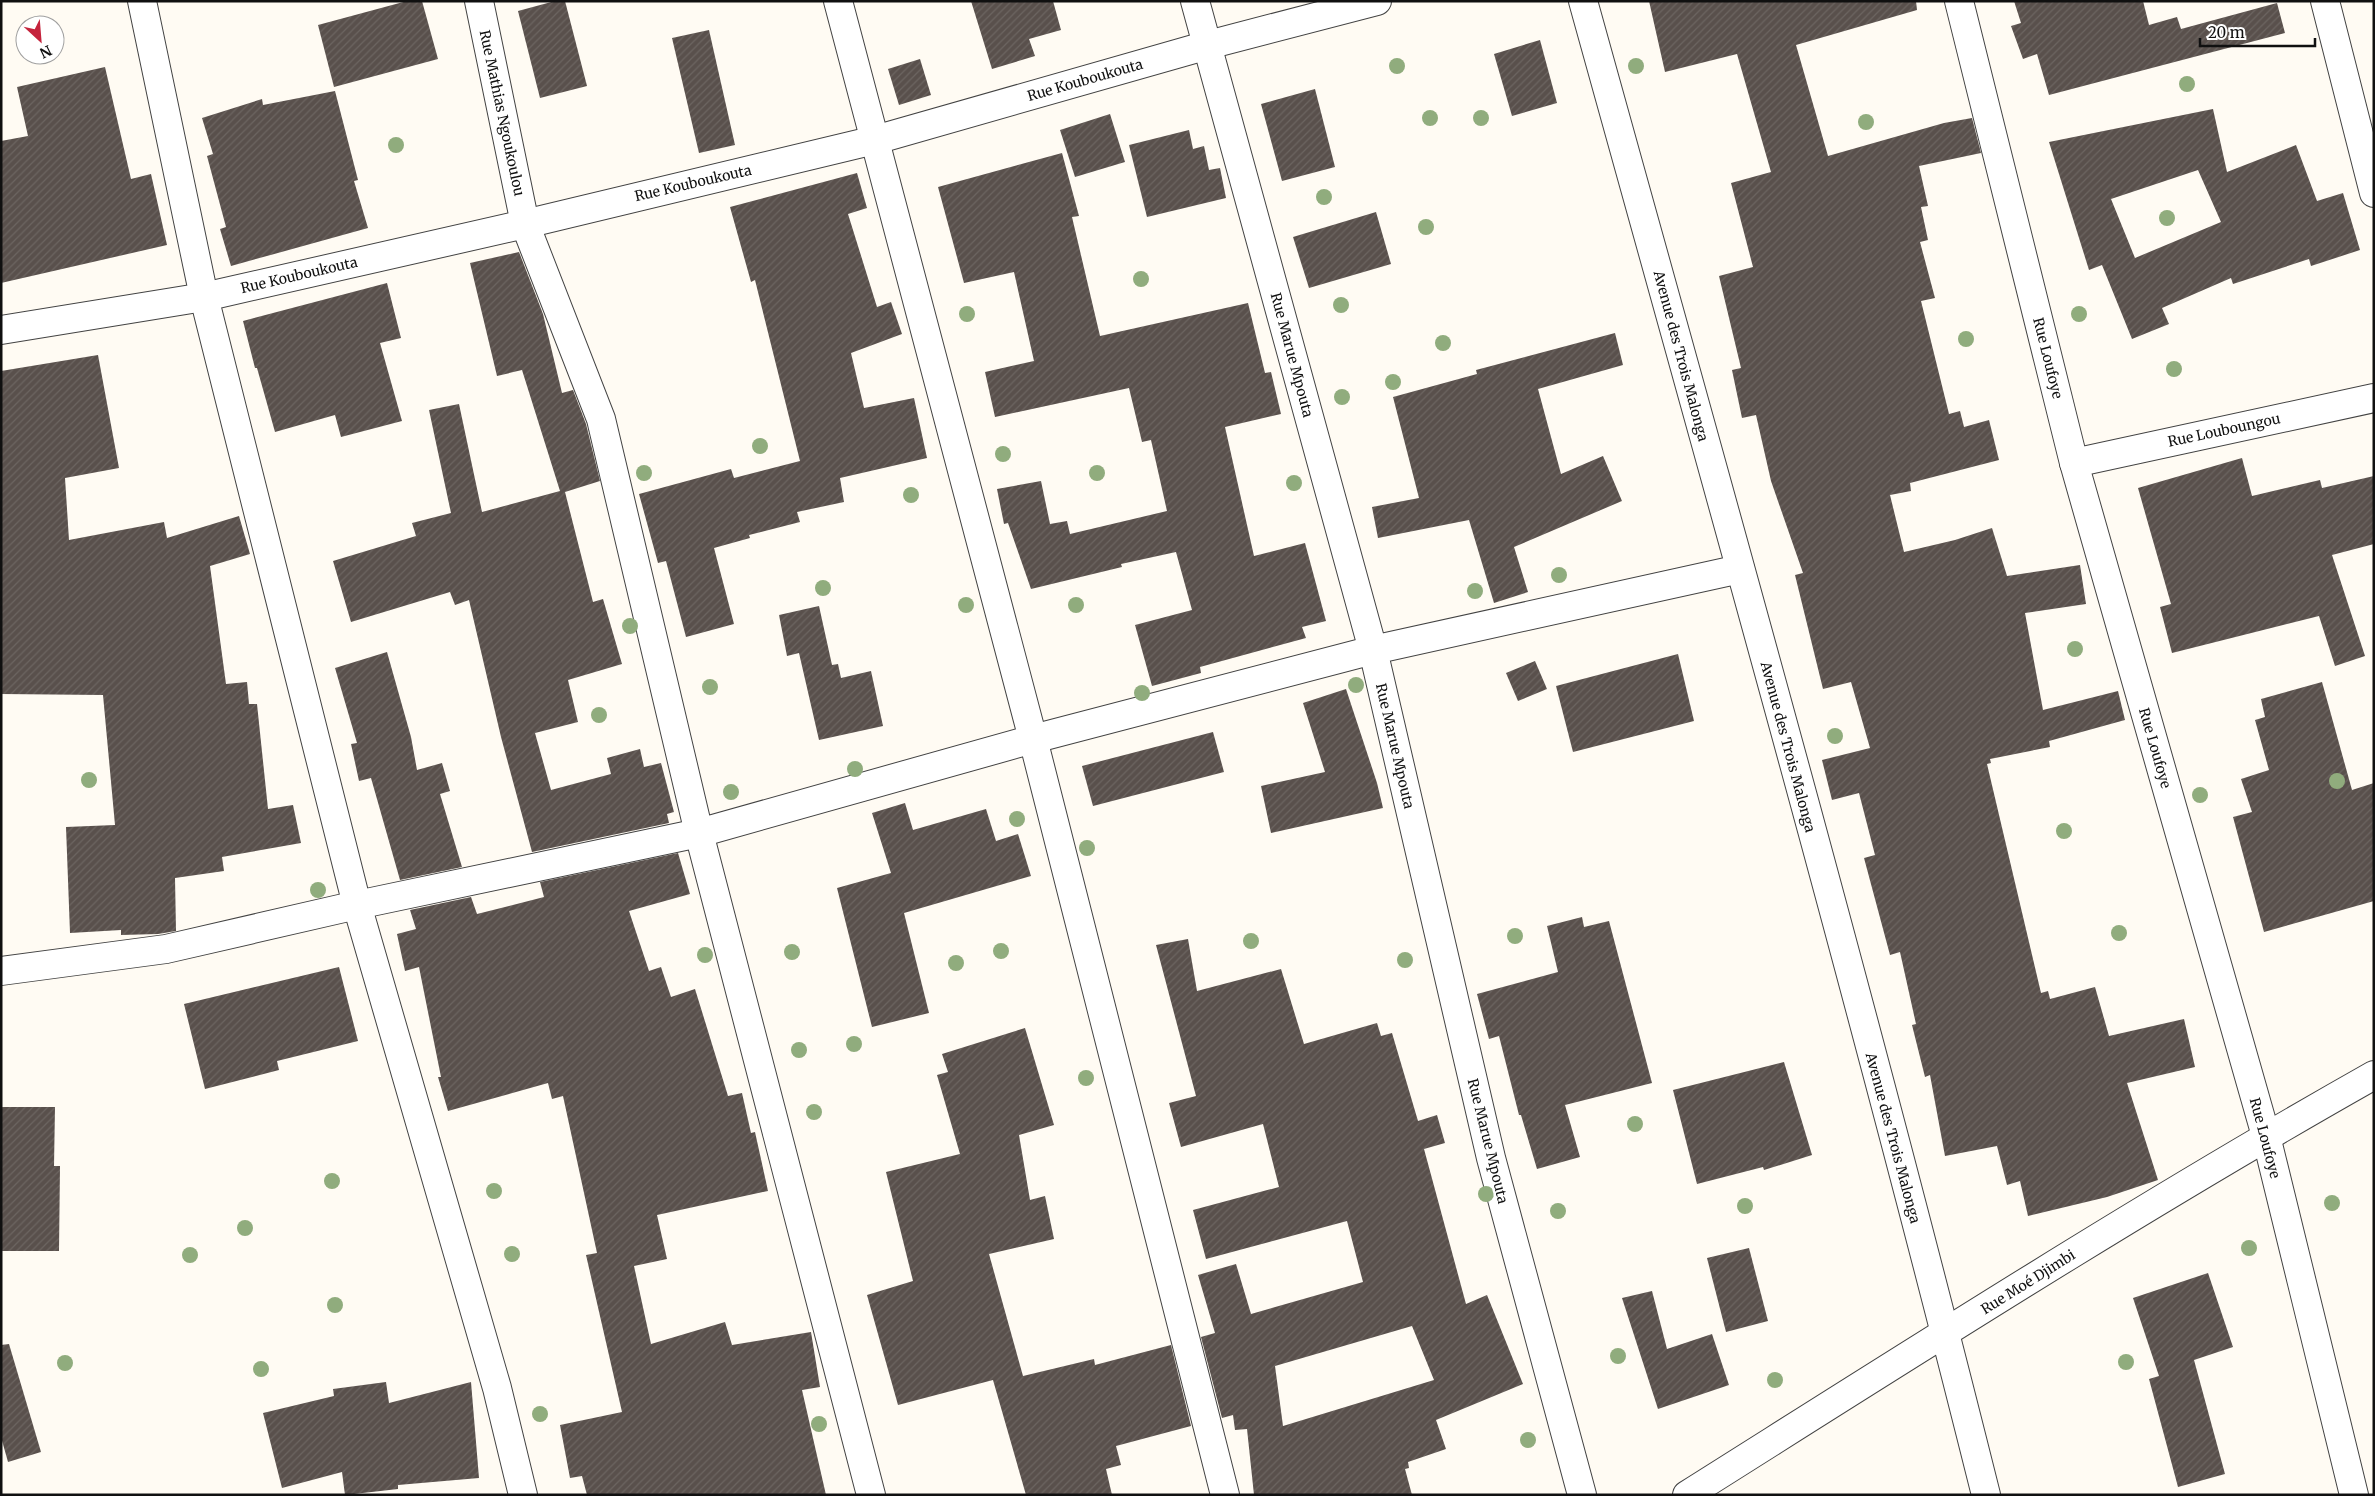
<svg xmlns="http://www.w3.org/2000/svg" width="2375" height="1496" viewBox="0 0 2375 1496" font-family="Merriweather,serif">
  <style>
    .building { fill: url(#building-hatch); fill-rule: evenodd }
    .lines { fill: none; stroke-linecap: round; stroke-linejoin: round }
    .minor-casing { stroke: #434343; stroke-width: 30 }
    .minor { stroke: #fff; stroke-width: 28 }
    .tree { fill: #90ac7d }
    .labels { text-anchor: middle; stroke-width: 5; stroke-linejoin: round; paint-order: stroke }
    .street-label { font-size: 14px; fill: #101010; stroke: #fff }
  </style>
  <defs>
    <pattern id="building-hatch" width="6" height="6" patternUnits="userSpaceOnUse" patternTransform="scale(1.25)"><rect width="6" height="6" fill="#59504c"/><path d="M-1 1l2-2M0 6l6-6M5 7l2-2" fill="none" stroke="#6c6561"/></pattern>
  </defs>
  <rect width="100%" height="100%" fill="#fffbf3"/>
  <g class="building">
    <path d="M407 1H422L438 59 334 87 318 25Z"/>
    <path d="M555 1H565L587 86 540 98 518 11Z"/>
    <path d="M971 1H1053L1061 30 1029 39 1035 56 992 69Z"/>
    <path d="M1649 1H1916L1917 10 1796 45 1828 156 1944 123 1972 118 1981 153 1919 166 1928 206 1921 207 1928 240 1920 242 1935 298 1921 301 1949 414 1960 411 1964 427 1989 420 1999 460 1910 483 1911 491 1890 495 1904 552 1955 540 1992 528 2007 576 2080 565 2086 604 2025 613 2043 710 2118 691 2125 720 2049 741 2050 747 1990 759 1991 763 1987 764 2041 993 2048 991 2050 999 2095 987 2109 1036 2184 1019 2195 1067 2127 1083 2158 1180 2107 1197 2028 1216 2020 1181 2007 1185 1997 1146 1945 1156 1930 1075 1925 1077 1912 1025 1916 1024 1900 952 1890 955 1864 858 1875 855 1859 793 1832 800 1822 760 1870 748 1851 682 1823 689 1795 575 1803 573 1771 481 1756 415 1742 418 1732 370 1741 368 1719 276 1753 267 1731 183 1771 172 1737 54 1665 72Z"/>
    <path d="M2014 1H2143L2149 25 2177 17 2181 29 2277 3 2285 33 2049 95 2037 54 2023 59 2011 26 2021 23Z"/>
    <path d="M709 30 735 145 699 153 672 38Z"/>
    <path d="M1540 40 1557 103 1512 116 1494 54Z"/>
    <path d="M920 59 931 95 899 105 888 69Z"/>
    <path d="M105 67 131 179 151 174 167 245 1 283V141L28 136 17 87Z"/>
    <path d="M1315 89 1335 167 1282 181 1261 104Z"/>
    <path d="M335 91 358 180 354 181 368 228 231 266 220 229 226 227 207 156 213 154 202 118 262 99 263 105Z"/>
    <path d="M2213 109 2227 172 2296 145 2317 201 2343 193 2360 250 2311 266 2309 259 2233 284 2231 278 2162 308 2169 324 2132 339 2102 265 2089 270 2049 142ZM2198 170 2221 222 2135 258 2111 199Z"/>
    <path d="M1110 114 1125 162 1075 177 1060 130Z"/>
    <path d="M1189 130 1193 149 1204 146 1209 170 1220 168 1226 198 1147 217 1129 145Z"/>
    <path d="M1062 153 1079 216 1072 217 1100 336 1248 303 1265 373 1271 372 1281 414 1225 427 1254 556 1305 543 1326 621 1302 627 1306 638 1200 667 1201 673 1152 686 1135 625 1192 610 1176 552 1121 564 1122 567 1031 589 1008 523 1004 524 997 489 1041 481 1050 524 1067 521 1070 534 1167 511 1151 440 1142 442 1129 388 995 417 985 372 1034 361 1014 272 964 283 938 187Z"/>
    <path d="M857 173 867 208 848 214 877 307 891 302 902 334 851 353 864 408 914 398 927 458 840 478 844 502 797 512 800 522 749 535 750 538 714 548 734 624 686 637 666 561 658 563 639 494 731 469 734 478 800 461 755 280 751 282 730 207Z"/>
    <path d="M1376 212 1391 264 1309 288 1293 237Z"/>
    <path d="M519 252 543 314 562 393 573 390 586 424 600 481 565 492 593 602 603 599 622 664 568 680 578 722 535 733 551 790 611 774 607 758 640 749 644 767 661 763 674 812 667 814 669 823 532 852 501 737 469 600 455 605 450 592 351 622 333 561 416 536 412 523 451 513 429 410 459 404 482 512 560 491 522 370 497 376 470 263Z"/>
    <path d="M387 283 401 338 380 343 402 421 341 437 335 415 275 432 257 368H255L243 321Z"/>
    <path d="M1615 333 1623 365 1538 389 1561 474 1603 456 1622 501 1514 547 1528 592 1494 603 1469 520 1378 538 1372 507 1419 498 1393 397 1477 374 1476 370Z"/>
    <path d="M98 355 119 468 65 478 69 540 164 522 167 538 239 516 250 554 210 566 226 684 247 682 249 704H257L268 809 293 805 301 843 222 857 224 871 175 878 176 931 158 934 121 935V930L70 933 66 827 115 825 103 695 1 694V371Z"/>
    <path d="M2242 458 2252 496 2320 480 2322 488 2374 476V544L2332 555 2365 656 2335 666 2319 616 2172 653 2160 607 2171 604 2138 488Z"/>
    <path d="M819 606 832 665 838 664 841 678 871 671 883 726 819 740 799 653 787 656 779 615Z"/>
    <path d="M387 652 411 737 417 770 442 763 450 791 440 794 462 867 400 880 371 778 359 781 351 744 357 743 335 668Z"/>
    <path d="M1678 654 1694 721 1573 752 1556 686Z"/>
    <path d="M1535 661 1547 689 1518 701 1506 673Z"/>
    <path d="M2322 682 2352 790 2374 783V901L2264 932 2233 817 2252 812 2241 779 2269 770 2255 720 2265 717 2261 699Z"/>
    <path d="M1346 689 1377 783 1383 808 1271 833 1261 786 1325 772 1303 703Z"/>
    <path d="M1213 732 1224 772 1093 806 1082 766Z"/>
    <path d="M905 803 913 830 986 809 996 841 1018 834 1031 876 904 913 929 1013 872 1027 837 888 891 873 872 813Z"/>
    <path d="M678 853 690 894 629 911 649 971 661 967 671 997 695 989 728 1096 742 1093 751 1133 755 1132 768 1191 657 1215 667 1259 634 1266 651 1344 725 1322 732 1345 811 1332 820 1387 802 1390 826 1495H587L582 1476 570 1478 560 1425 622 1412 586 1255 597 1253 563 1096 552 1099 548 1083 448 1111 438 1077H441L419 967 405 971 397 934 416 929 410 910 471 897 477 914 544 897 540 882Z"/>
    <path d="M1582 917 1584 927 1609 921 1652 1083 1565 1105 1580 1157 1537 1169 1521 1115H1519L1499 1036 1489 1039 1477 994 1558 972 1547 926Z"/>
    <path d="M1188 939 1197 991 1281 969 1304 1044 1377 1023 1381 1036 1392 1033 1418 1121 1437 1115 1445 1143 1424 1149 1466 1304 1487 1295 1523 1384 1436 1420 1446 1449 1408 1462 1409 1468 1405 1469 1412 1495H1254L1247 1429 1235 1430 1233 1415 1222 1418 1201 1337 1215 1333 1198 1275 1236 1264 1251 1314 1363 1282 1347 1221 1206 1259 1193 1210 1279 1187 1263 1124 1181 1147 1169 1103 1196 1096 1156 945ZM1412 1326 1434 1380 1283 1426 1275 1366Z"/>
    <path d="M339 967 358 1041 277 1061 279 1070 205 1089 184 1004Z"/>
    <path d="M1025 1028 1054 1125 1019 1135 1030 1200 1045 1196 1054 1239 989 1254 1023 1376 1094 1359 1095 1365 1171 1345 1191 1426 1116 1446 1121 1465 1106 1469 1112 1495H1026L993 1380 898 1405 867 1295 913 1281 886 1172 960 1154 937 1075 948 1072 942 1054Z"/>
    <path d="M1784 1062 1812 1155 1764 1170 1763 1167 1697 1184 1673 1090Z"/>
    <path d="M1 1107H55L54 1166H60L59 1251H1Z"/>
    <path d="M1749 1248 1768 1321 1726 1332 1707 1258Z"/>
    <path d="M2208 1273 2233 1347 2194 1360 2225 1474 2178 1487 2149 1379 2159 1376 2133 1298Z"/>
    <path d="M1652 1291 1667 1349 1712 1334 1729 1385 1658 1409 1622 1298Z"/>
    <path d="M9 1344 41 1452 8 1462 1 1437V1345Z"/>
    <path d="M386 1382 389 1403 471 1382 479 1478 398 1485V1489L345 1495 342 1472 282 1488 263 1413 334 1396 333 1389Z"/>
  </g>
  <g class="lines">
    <defs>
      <g id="minor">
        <path d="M142 1 204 297 357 905 497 1388 523 1495"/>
        <path d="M479 1 525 224 601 419 699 833 871 1495"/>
        <path d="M838 1 1033 739 1225 1495"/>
        <path d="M1195 1 1373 650 1491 1158 1582 1495"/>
        <path d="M1583 1C1721 498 1861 995 1986 1495"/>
        <path d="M1959 1 2074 463 2266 1136 2354 1495"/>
        <path d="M2325 1 2374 193"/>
        <path d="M1 330 204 297 525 224 875 140 1208 45 1377 1"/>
        <path d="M2074 463 2374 398"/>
        <path d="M1 971 166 949 357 905 699 833 1033 739 1373 650 1740 569"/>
        <path d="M1687 1495C1914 1352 2140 1207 2374 1075"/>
      </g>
    </defs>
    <use href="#minor" class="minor-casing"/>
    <use href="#minor" class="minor"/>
  </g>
  <g class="tree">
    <circle cx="1397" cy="66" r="8"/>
    <circle cx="1636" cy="66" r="8"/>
    <circle cx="2187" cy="84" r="8"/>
    <circle cx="1430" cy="118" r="8"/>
    <circle cx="1481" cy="118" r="8"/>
    <circle cx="1866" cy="122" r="8"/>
    <circle cx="396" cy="145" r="8"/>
    <circle cx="1324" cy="197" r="8"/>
    <circle cx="2167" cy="218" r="8"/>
    <circle cx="1426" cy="227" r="8"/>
    <circle cx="1141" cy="279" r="8"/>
    <circle cx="1341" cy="305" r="8"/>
    <circle cx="967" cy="314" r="8"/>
    <circle cx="2079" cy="314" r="8"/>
    <circle cx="1966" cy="339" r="8"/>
    <circle cx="1443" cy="343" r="8"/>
    <circle cx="2174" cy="369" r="8"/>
    <circle cx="1393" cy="382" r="8"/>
    <circle cx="1342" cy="397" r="8"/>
    <circle cx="760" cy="446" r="8"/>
    <circle cx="1003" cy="454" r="8"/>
    <circle cx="644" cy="473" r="8"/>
    <circle cx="1097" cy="473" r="8"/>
    <circle cx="1294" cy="483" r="8"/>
    <circle cx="911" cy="495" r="8"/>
    <circle cx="1559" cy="575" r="8"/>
    <circle cx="823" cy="588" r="8"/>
    <circle cx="1475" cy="591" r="8"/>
    <circle cx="966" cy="605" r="8"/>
    <circle cx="1076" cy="605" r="8"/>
    <circle cx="630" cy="626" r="8"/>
    <circle cx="2075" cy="649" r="8"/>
    <circle cx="1356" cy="685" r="8"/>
    <circle cx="710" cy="687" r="8"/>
    <circle cx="1142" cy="693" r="8"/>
    <circle cx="599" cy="715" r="8"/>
    <circle cx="1835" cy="736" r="8"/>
    <circle cx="855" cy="769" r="8"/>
    <circle cx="89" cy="780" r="8"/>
    <circle cx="2337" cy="781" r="8"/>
    <circle cx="731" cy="792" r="8"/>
    <circle cx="2200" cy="795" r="8"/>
    <circle cx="1017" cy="819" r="8"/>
    <circle cx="2064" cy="831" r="8"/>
    <circle cx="1087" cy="848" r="8"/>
    <circle cx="318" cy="890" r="8"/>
    <circle cx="2119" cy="933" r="8"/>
    <circle cx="1515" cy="936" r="8"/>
    <circle cx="1251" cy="941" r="8"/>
    <circle cx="1001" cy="951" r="8"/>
    <circle cx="792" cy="952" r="8"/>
    <circle cx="705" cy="955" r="8"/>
    <circle cx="1405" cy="960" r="8"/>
    <circle cx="956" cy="963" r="8"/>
    <circle cx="854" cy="1044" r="8"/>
    <circle cx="799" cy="1050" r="8"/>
    <circle cx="1086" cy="1078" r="8"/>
    <circle cx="814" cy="1112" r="8"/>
    <circle cx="1635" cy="1124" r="8"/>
    <circle cx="332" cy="1181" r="8"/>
    <circle cx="494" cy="1191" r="8"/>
    <circle cx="1486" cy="1194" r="8"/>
    <circle cx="2332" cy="1203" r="8"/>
    <circle cx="1745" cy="1206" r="8"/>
    <circle cx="1558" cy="1211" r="8"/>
    <circle cx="245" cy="1228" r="8"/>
    <circle cx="2249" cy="1248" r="8"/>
    <circle cx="512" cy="1254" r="8"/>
    <circle cx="190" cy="1255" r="8"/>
    <circle cx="335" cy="1305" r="8"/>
    <circle cx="1618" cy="1356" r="8"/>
    <circle cx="2126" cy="1362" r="8"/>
    <circle cx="65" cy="1363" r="8"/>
    <circle cx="261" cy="1369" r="8"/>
    <circle cx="1775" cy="1380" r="8"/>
    <circle cx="540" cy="1414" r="8"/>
    <circle cx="819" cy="1424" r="8"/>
    <circle cx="1528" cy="1440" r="8"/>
  </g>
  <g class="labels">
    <g class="street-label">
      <text transform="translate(1085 80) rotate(-16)" y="5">Rue Kouboukouta</text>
      <text transform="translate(502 113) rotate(78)" y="5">Rue Mathias Ngoukoulou</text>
      <text transform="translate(693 183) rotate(-13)" y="5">Rue Kouboukouta</text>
      <text transform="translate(299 275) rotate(-13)" y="5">Rue Kouboukouta</text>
      <text transform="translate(1292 355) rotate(75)" y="5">Rue Marue Mpouta</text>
      <text transform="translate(1681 356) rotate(75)" y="5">Avenue des Trois Malonga</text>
      <text transform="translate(2048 358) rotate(76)" y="5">Rue Loufoye</text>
      <text transform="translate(2224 430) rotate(-12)" y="5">Rue Louboungou</text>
      <text transform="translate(1395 746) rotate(77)" y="5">Rue Marue Mpouta</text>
      <text transform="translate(1788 747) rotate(75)" y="5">Avenue des Trois Malonga</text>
      <text transform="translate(2155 748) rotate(74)" y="5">Rue Loufoye</text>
      <text transform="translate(1893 1138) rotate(75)" y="5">Avenue des Trois Malonga</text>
      <text transform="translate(2265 1138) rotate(75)" y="5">Rue Loufoye</text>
      <text transform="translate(1488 1141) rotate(76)" y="5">Rue Marue Mpouta</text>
      <text transform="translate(2028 1282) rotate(-32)" y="5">Rue Moé Djimbi</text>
    </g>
  </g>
  <rect width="2375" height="1496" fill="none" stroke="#101010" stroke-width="5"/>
  <g transform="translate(40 40) rotate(154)"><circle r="24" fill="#ffffff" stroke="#9f9f9f"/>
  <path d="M0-4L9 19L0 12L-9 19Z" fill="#c5233c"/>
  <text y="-8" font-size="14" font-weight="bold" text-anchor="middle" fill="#101010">N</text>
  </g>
  <path d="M2200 38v8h115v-8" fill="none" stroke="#101010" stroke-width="2.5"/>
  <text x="2208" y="38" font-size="15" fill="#101010" stroke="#ffffff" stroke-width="4" paint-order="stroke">20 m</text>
</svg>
